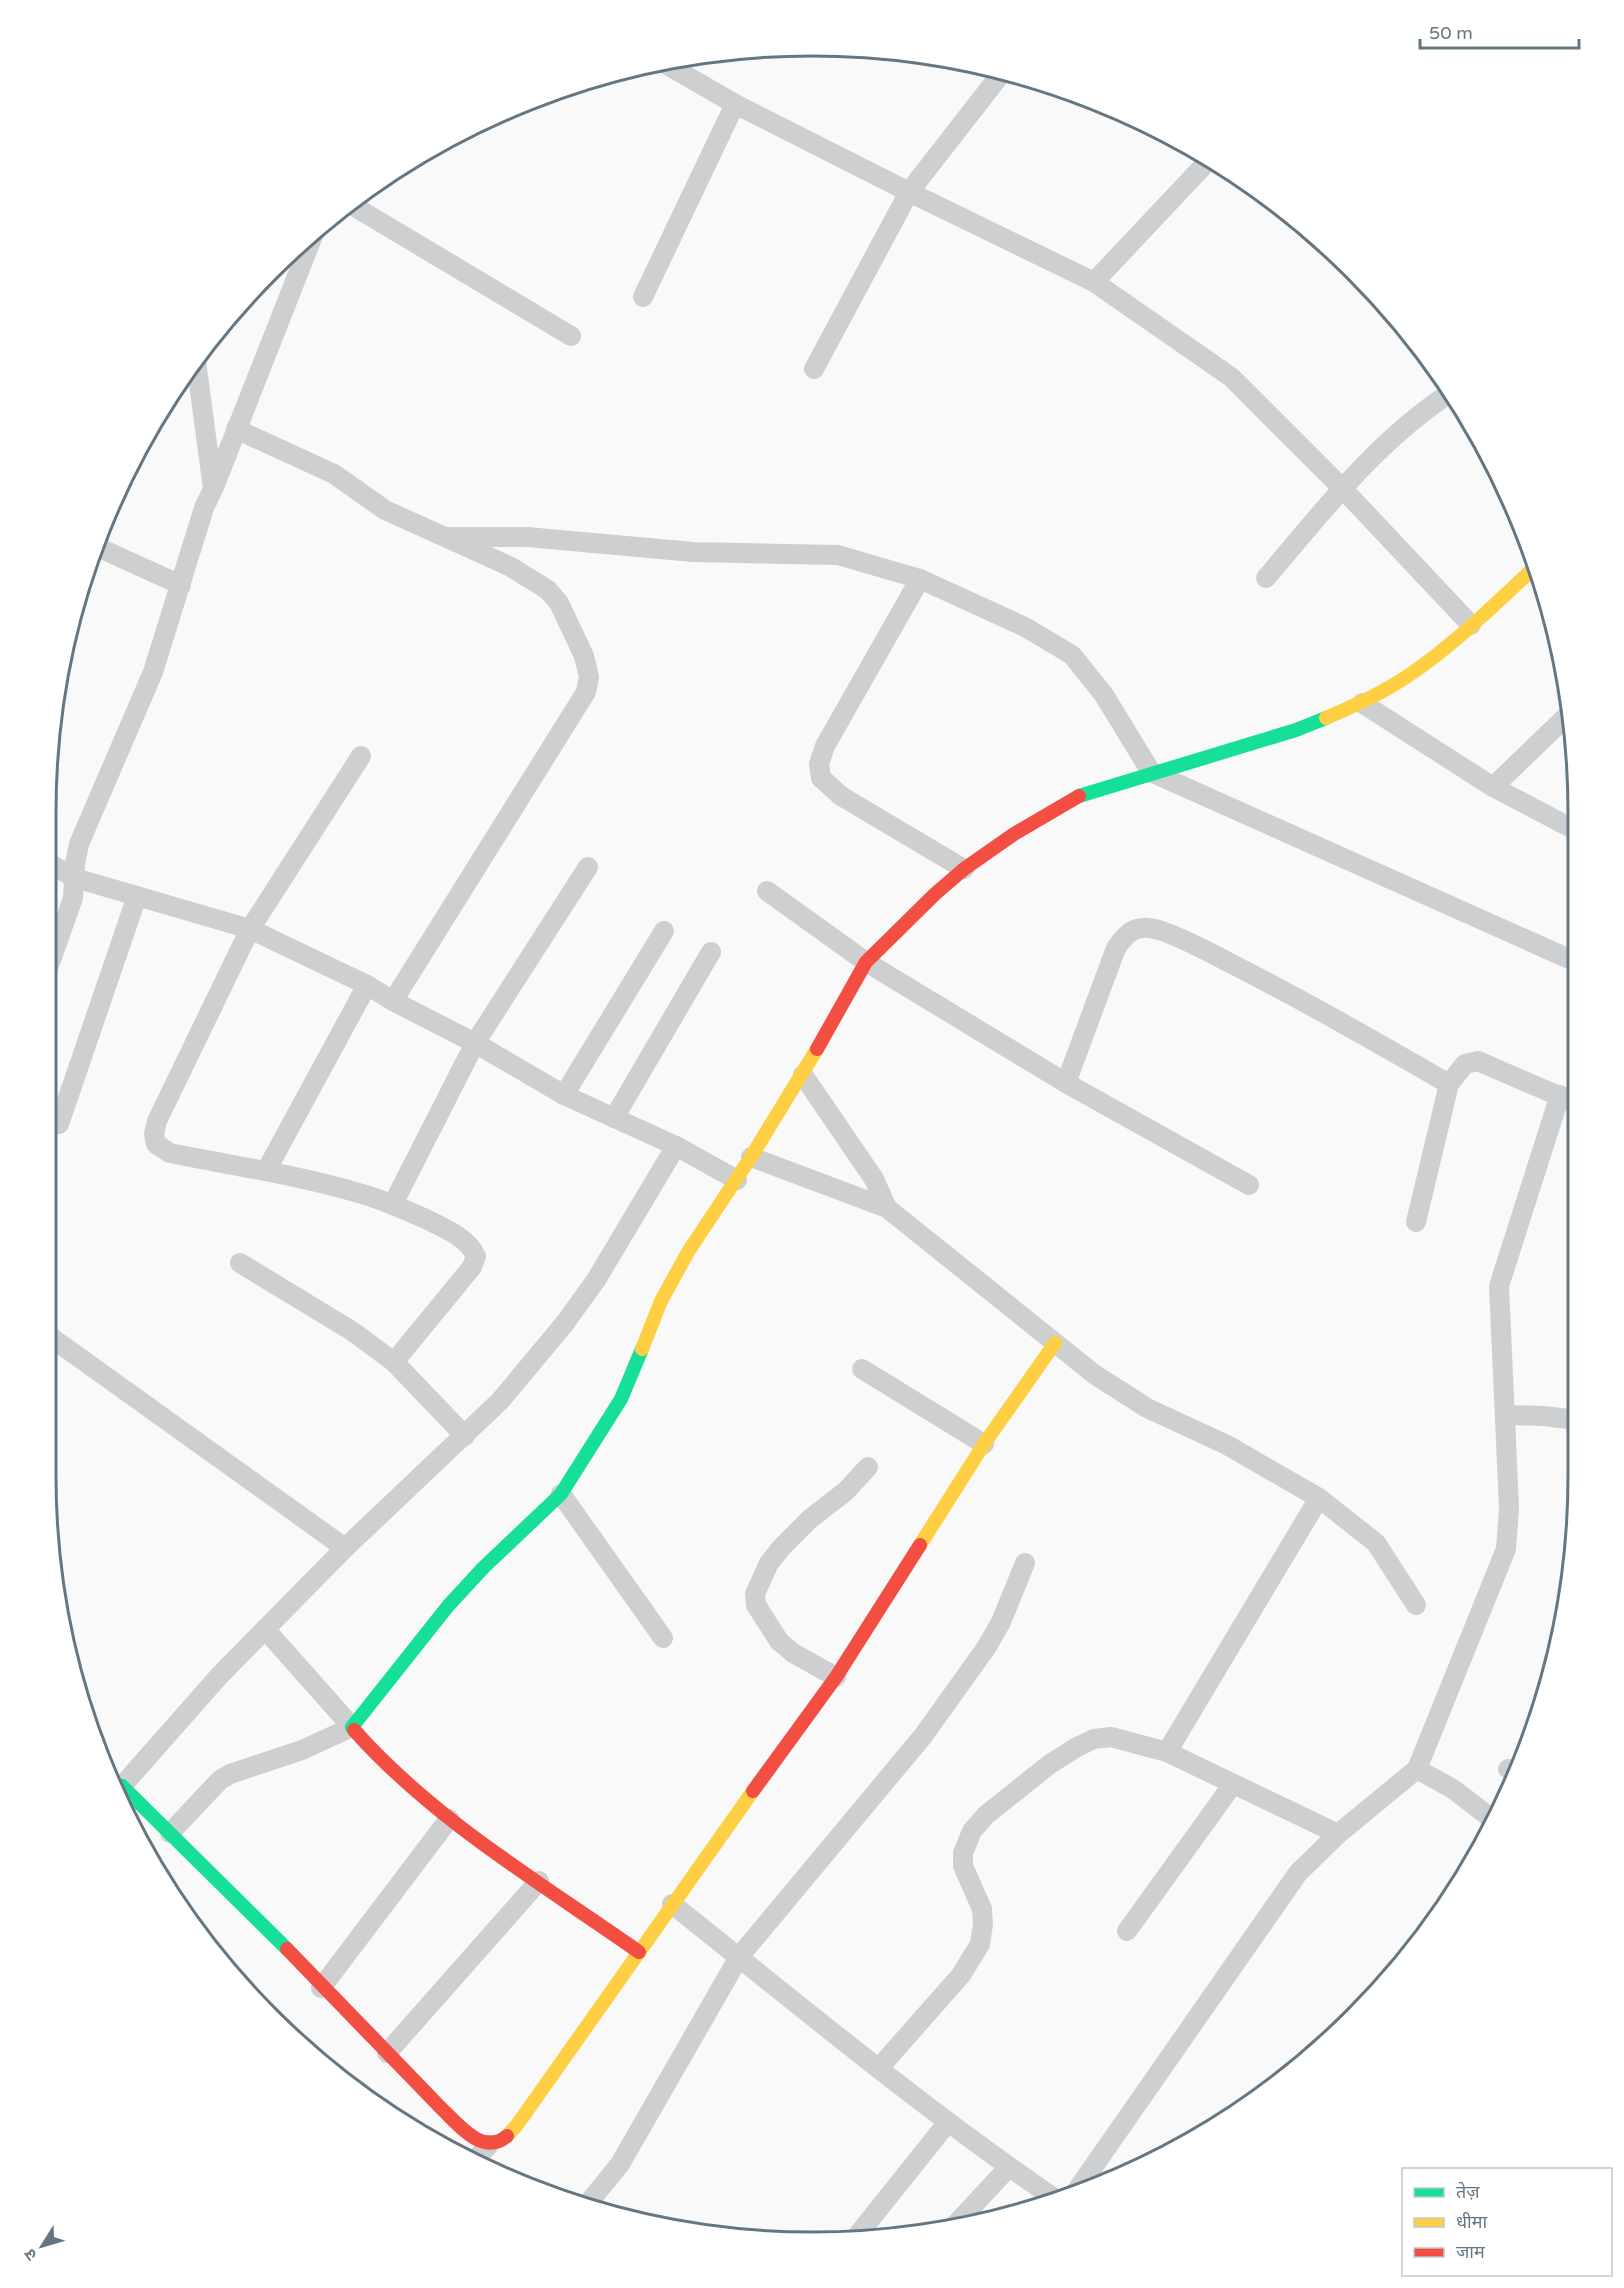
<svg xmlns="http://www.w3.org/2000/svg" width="1624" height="2288" viewBox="0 0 1624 2288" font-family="'Varela Round','Noto Sans Devanagari',sans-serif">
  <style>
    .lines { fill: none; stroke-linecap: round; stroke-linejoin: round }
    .street { stroke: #cecfd0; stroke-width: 20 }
    .fast { stroke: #16e098; stroke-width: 14 }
    .slow { stroke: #ffcf43; stroke-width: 14 }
    .jam { stroke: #f24e42; stroke-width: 14 }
    .rim { fill: none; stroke: #657683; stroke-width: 3 }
  </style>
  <rect width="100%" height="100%" fill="#f9f9f9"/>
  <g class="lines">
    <g class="street">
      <path d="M664 63 735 104 909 192 1094 282 1231 377 1342 488 1471 625"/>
      <path d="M350 204 571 336"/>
      <path d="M1094 282 1209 160"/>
      <path d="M643 297 735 104"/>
      <path d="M814 369 909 192 1004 70"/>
      <path d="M236 429 334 474 385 510 511 567 548 590 559 603 584 656 589 677 586 692 393 1001"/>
      <path d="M214 487 316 228"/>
      <path d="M446 537H527L693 552 838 555 920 579 1025 627 1072 655 1104 695 1151 772 1567 958 1574 959"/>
      <path d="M95 546 181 585"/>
      <path d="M1266 578C1323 511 1378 439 1453 391"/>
      <path d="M920 579 825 746 819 764 821 778 841 796 964 869"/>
      <path d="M1362 703 1493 787 1573 829"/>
      <path d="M361 756 250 929 157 1121 154 1134 156 1144 170 1153C234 1166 299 1175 362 1194 384 1200 405 1210 426 1219 444 1228 467 1237 476 1256L472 1267 394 1362"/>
      <path d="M1493 787 1572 711"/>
      <path d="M45 861 75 878 250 929 367 985 393 1001 475 1043 564 1095 676 1146 737 1180"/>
      <path d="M767 891 866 962 1066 1083 1249 1185"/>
      <path d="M45 977 73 898 75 864 79 844 153 672 204 508 213 489 196 361"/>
      <path d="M803 1075 874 1179 887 1208"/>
      <path d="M1066 1083 1116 948C1125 936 1132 926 1149 928 1166 929 1211 953 1228 962 1303 1000 1376 1042 1449 1084"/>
      <path d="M564 1095 664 931"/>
      <path d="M614 1118 711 952"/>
      <path d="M59 1124 137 896"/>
      <path d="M751 1157 887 1208 1094 1374 1147 1408 1227 1445 1319 1498 1376 1543 1416 1605"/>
      <path d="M266 1171 367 985"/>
      <path d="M393 1204 475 1043 588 867"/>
      <path d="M1416 1222 1449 1084 1465 1064 1478 1061 1575 1103"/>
      <path d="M240 1263 352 1331 394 1362 465 1436"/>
      <path d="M45 1333 345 1548"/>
      <path d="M862 1369 984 1444"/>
      <path d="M1505 1415 1544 1416 1577 1420"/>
      <path d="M561 1494 663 1638"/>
      <path d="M836 1677 793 1653 779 1641 756 1605 755 1594 769 1563 782 1547 810 1519 846 1491 868 1467"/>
      <path d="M1167 1752 1319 1498"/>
      <path d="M1417 1769 1453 1789 1496 1822"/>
      <path d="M1508 1769 1516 1772"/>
      <path d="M122 1786 220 1675 345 1548 500 1401 565 1323 596 1280 676 1146"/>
      <path d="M170 1833 220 1780 230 1774 302 1750 352 1727 265 1629"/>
      <path d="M672 1904C798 2004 921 2107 1054 2198"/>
      <path d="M1127 1931 1233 1784"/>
      <path d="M321 1988 449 1819"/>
      <path d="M387 2053 539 1881"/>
      <path d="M879 2068 961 1975 980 1944 983 1924 982 1909 963 1866V1853L972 1831 986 1815 1050 1764 1077 1747 1094 1739 1111 1737 1167 1752 1338 1834"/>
      <path d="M472 2163 489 2145"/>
      <path d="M1075 2193 1298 1873 1338 1834 1417 1769 1506 1549 1509 1508 1499 1286 1560 1095"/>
      <path d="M586 2206 620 2164 739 1957 923 1736 986 1648 1001 1622 1025 1563"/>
      <path d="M955 2225 1008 2168"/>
      <path d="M857 2236 948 2122"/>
    </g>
    <g class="fast">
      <path d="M1079 796 1296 730 1326 718"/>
      <path d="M354 1730 352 1727 448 1606 483 1568 561 1494 621 1399 642 1349"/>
      <path d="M114 1790 122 1786 287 1949"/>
    </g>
    <g class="slow">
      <path d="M1326 718C1356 705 1385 692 1412 673 1456 643 1495 604 1534 568"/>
      <path d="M642 1349 661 1301 688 1252 751 1157 817 1049"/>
      <path d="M920 1545 984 1444 1055 1343"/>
      <path d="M507 2136 517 2125 753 1791"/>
    </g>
    <g class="jam">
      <path d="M817 1049 866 962 935 894 964 869 1014 834 1079 796"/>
      <path d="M354 1730C434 1820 541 1883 639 1952"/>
      <path d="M753 1791 836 1677 920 1545"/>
      <path d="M287 1949 441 2108C458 2124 483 2157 507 2136"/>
    </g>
  </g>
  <path d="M0 0H1624V2288H0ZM812 56H812A756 756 0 0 1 1568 812V1476A756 756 0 0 1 812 2232H812A756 756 0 0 1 56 1476V812A756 756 0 0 1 812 56Z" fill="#fff" fill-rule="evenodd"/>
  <path class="rim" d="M812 56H812A756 756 0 0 1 1568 812V1476A756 756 0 0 1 812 2232H812A756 756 0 0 1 56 1476V812A756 756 0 0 1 812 56Z"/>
  <rect x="1402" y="2168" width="210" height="108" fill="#ffffff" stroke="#c1c8cd" stroke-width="1.5"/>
  <rect x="1414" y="2188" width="30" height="9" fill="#16e098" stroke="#c1c8cd" stroke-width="1.5"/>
  <text x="1456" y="2198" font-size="18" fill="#657683">तेज़</text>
  <rect x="1414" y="2218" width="30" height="9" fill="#ffcf43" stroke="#c1c8cd" stroke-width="1.5"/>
  <text x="1456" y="2228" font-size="18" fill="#657683">धीमा</text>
  <rect x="1414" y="2248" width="30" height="9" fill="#f24e42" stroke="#c1c8cd" stroke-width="1.5"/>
  <text x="1456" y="2258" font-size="18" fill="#657683">जाम</text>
  <g transform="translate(42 2246) rotate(233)" stroke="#ffffff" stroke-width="4.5" paint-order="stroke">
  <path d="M0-4.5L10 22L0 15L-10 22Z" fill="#657683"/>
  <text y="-9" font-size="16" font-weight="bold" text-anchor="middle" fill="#657683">उ</text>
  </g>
  <path d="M1420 39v9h159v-9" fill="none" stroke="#657683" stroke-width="3"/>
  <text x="1429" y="39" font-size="18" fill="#657683" stroke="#ffffff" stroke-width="4.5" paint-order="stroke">50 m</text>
</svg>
